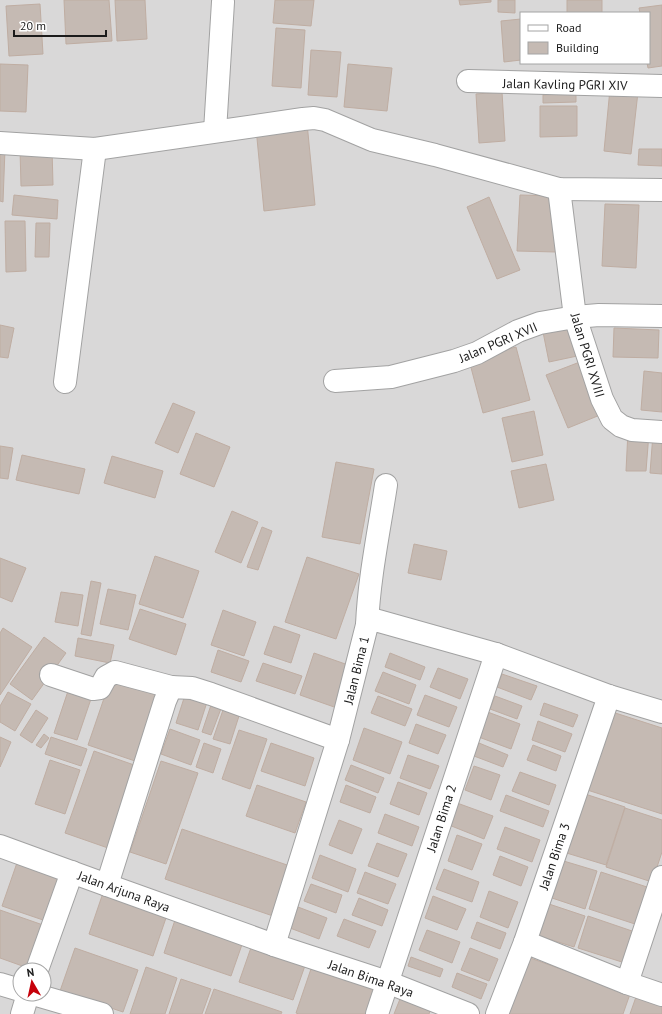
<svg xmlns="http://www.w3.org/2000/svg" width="662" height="1014" viewBox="0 0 662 1014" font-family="'PT Sans',sans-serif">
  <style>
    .residential { fill: #d9d8d8; fill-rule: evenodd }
    .building { fill: #c5bab3; stroke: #bfada2 }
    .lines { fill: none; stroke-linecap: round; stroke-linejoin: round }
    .street-casing { stroke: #a2a2a2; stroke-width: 24 }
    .street { stroke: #fff; stroke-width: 22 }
    .labels { text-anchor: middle; stroke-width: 3; stroke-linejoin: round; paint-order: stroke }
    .street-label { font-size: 13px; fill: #1b1b1b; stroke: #fff }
  </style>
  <rect width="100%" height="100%" fill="#ede8e0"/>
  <path class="residential" d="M0 0H662V1014H0ZM521 13H649V63H521ZM20 970H44V994H20Z"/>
  <g class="building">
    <path d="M64 0H109L112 41 66 44Z"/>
    <path d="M115 0H145L147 39 117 41Z"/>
    <path d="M275 0H314L311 26 273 23Z"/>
    <path d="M459 0H491V2L460 5Z"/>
    <path d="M498 0H515V13L498 12Z"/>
    <rect x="567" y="0" width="35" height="13"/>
    <path d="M40 4 43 54 9 56 6 6Z"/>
    <path d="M662 5V66L648 68 647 63H649V13H640L639 8Z"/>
    <path d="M521 19V60L504 62 501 21Z"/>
    <path d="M276 28 305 30 301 88 272 86Z"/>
    <path d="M311 50 341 52 337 97 308 95Z"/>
    <path d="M0 64 28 65 26 112 0 111Z"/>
    <path d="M348 64 392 68 387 111 344 107Z"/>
    <path d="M610 89 638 92 631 154 604 151Z"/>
    <path d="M502 92 505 141 479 143 476 94Z"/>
    <path d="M576 93V102L543 103V95Z"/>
    <path d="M540 106H577V136L540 137Z"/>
    <path d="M307 123 315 205 264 211 256 128Z"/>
    <path d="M52 148 53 185 21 186 20 149Z"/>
    <path d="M0 149H5L3 202 0 201Z"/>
    <path d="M639 149H662V166L638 165Z"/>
    <path d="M14 195 58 200 57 219 12 215Z"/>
    <path d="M520 195 558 196 556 252 517 251Z"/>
    <path d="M489 197 520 270 497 279 467 207Z"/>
    <path d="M605 204 639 205 636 268 602 266Z"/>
    <path d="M5 221H25L26 271 6 272Z"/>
    <path d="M36 223H50L49 257H35Z"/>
    <path d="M0 325 14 328 8 358 0 357Z"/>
    <path d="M575 325 582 355 549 362 543 332Z"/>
    <path d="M614 328 659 330 658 358 613 357Z"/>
    <path d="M516 347 530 400 483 413 469 360Z"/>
    <path d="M585 360 605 413 568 428 546 375Z"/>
    <path d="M644 371 662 373V412L641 410Z"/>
    <path d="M173 403 195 412 178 453 155 443Z"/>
    <path d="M534 411 543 455 512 462 502 418Z"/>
    <path d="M628 431 649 433 646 471H626Z"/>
    <path d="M196 433 230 447 214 487 180 474Z"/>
    <path d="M653 434 662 435V474L650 473Z"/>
    <path d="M0 446 13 448 8 479 0 478Z"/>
    <path d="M22 455 85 469 79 494 16 480Z"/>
    <path d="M112 456 163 471 155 498 104 483Z"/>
    <path d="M336 462 374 469 360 544 322 537Z"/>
    <path d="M546 464 554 500 519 508 511 471Z"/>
    <path d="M232 511 258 522 241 563 215 552Z"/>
    <path d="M262 527 272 531 258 570 247 567Z"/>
    <path d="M414 544 447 551 441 580 408 573Z"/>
    <path d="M155 556 199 571 183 618 139 604Z"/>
    <path d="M307 557 359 574 336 639 285 622Z"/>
    <path d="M0 558 26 568 12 602 0 597Z"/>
    <path d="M91 581 101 583 91 636 81 634Z"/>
    <path d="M108 589 136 595 128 630 100 624Z"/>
    <path d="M61 592 83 595 78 626 55 622Z"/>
    <path d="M140 609 186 624 176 655 129 639Z"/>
    <path d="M223 610 256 622 244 656 211 645Z"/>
    <path d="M274 626 300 635 291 663 264 654Z"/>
    <path d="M3 628 32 647 0 695V633Z"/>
    <path d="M44 637 66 653 32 700 10 684Z"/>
    <path d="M78 638 114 645 110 663 75 656Z"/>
    <path d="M218 650 249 661 241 682 211 672Z"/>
    <path d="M314 653 351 666 337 708 300 695Z"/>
    <path d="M390 653 425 667 420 680 385 667Z"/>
    <path d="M263 663 302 676 295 694 256 681Z"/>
    <path d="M438 668 468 679 460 699 430 687Z"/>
    <path d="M383 672 416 685 409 704 375 691Z"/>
    <path d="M502 674 537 686 531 700 497 687Z"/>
    <path d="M112 675 162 692 138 762 88 745Z"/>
    <path d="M70 685 93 693 77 740 54 733Z"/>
    <path d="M8 692 31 704 15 731 0 722V706Z"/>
    <path d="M185 695 207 702 198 730 176 723Z"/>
    <path d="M425 695 457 707 449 727 417 715Z"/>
    <path d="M378 696 412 709 405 726 371 713Z"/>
    <path d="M495 696 522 706 517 719 490 709Z"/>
    <path d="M212 702 222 706 211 735 202 732Z"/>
    <path d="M544 703 578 715 573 727 540 715Z"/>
    <path d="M36 710 48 718 32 743 20 735Z"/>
    <path d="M223 710 239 716 230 744 213 739Z"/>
    <path d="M606 710 662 728V814L581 788Z"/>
    <path d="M485 711 520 724 511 749 476 736Z"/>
    <path d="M538 721 572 734 565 752 532 740Z"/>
    <path d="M416 724 446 735 438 754 409 743Z"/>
    <path d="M364 728 402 742 390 774 353 760Z"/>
    <path d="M170 729 200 740 191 765 161 754Z"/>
    <path d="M239 730 267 739 250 789 222 779Z"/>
    <path d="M44 734 49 738 41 748 36 745Z"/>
    <path d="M0 737 11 742 0 767Z"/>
    <path d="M51 737 87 749 81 766 45 754Z"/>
    <path d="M204 743 221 749 213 773 196 767Z"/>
    <path d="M271 743 314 758 305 786 261 771Z"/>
    <path d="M479 743 508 755 503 767 474 756Z"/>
    <path d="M533 745 561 756 556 771 527 760Z"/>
    <path d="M94 751 137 766 108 848 65 833Z"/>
    <path d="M408 755 439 766 430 789 400 778Z"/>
    <path d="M50 760 80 770 65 814 35 804Z"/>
    <path d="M161 761 198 773 166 864 130 852Z"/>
    <path d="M351 765 384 778 378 793 345 780Z"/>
    <path d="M474 766 500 775 491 800 465 790Z"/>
    <path d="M520 772 556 785 549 805 512 791Z"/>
    <path d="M398 782 427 793 419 815 390 804Z"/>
    <path d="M257 785 306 802 295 833 246 816Z"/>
    <path d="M346 785 376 797 370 813 340 802Z"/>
    <path d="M579 792 625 807 606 865 560 851Z"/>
    <path d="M506 795 549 811 543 827 500 811Z"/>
    <path d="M457 803 493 816 484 839 449 825Z"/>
    <path d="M625 808 662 820V852L652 882 606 867Z"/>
    <path d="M385 814 419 827 412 846 378 833Z"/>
    <path d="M339 820 362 829 352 854 329 845Z"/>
    <path d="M505 827 540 840 532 862 497 849Z"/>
    <path d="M182 829 290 866 273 916 165 879Z"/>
    <path d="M457 835 482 844 472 870 448 861Z"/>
    <path d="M377 843 407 854 398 877 368 866Z"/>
    <path d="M320 855 356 869 348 892 312 878Z"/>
    <path d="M500 856 528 867 521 886 493 875Z"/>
    <path d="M19 857 63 872 46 921 2 906Z"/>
    <path d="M557 859 597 871 585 909 546 896Z"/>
    <path d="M444 869 479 882 472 902 436 889Z"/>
    <path d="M365 872 396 884 388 904 357 893Z"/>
    <path d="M601 872 650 888 638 925 589 909Z"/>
    <path d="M311 884 342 895 336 913 304 901Z"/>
    <path d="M104 890 168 912 153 956 89 934Z"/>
    <path d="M489 891 518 902 508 928 480 917Z"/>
    <path d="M433 896 466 909 457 930 425 918Z"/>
    <path d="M359 898 388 910 382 926 352 915Z"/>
    <path d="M543 902 585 916 574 947 533 934Z"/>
    <path d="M298 907 327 918 319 939 290 928Z"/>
    <path d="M0 910 43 925 28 968 0 958Z"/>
    <path d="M177 914 245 936 231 976 164 953Z"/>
    <path d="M588 916 635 932 625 963 578 948Z"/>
    <path d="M344 919 376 931 369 948 337 936Z"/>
    <path d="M477 922 506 933 500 949 471 938Z"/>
    <path d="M427 930 460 942 452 963 419 950Z"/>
    <path d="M254 939 308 957 293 1000 239 982Z"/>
    <path d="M75 948 138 970 123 1012 60 991Z"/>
    <path d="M470 948 498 959 489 981 461 970Z"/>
    <path d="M522 955 630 994 623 1014H501Z"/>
    <path d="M411 957 443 969 440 977 408 966Z"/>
    <path d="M313 963 383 987 374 1014H299L296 1013Z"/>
    <path d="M146 967 177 978 165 1014H130Z"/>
    <path d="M457 973 487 984 481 999 452 987Z"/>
    <path d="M181 979 211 989 202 1014H169Z"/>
    <path d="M214 989 282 1012 281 1014H205Z"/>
    <path d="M402 994 432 1005 429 1014H394Z"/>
    <path d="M637 994 662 1002V1014H630Z"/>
  </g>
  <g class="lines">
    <defs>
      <g id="street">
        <path d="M468 81 662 86"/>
        <path d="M215 131 223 2"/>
        <path d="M0 143 95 149 303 119 314 118 325 120 372 140 435 155 559 189 662 190"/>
        <path d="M559 189 575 317 602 399 612 419 621 426 632 430 662 432"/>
        <path d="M335 381 391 377 454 361 477 353 518 331 540 323 575 317 599 315 662 316"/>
        <path d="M65 382 95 149"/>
        <path d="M367 625C369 578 379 531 386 485"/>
        <path d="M51 675 93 689 100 688 106 677 115 672 171 687"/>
        <path d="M0 846 107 885 274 945 387 982 468 1014"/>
        <path d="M107 885 165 701 171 687 192 688 211 694 338 740"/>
        <path d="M525 942 627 983 662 995"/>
        <path d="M274 945 338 740 367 625 370 621 375 620 496 654 609 696 662 712"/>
        <path d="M37 970 72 872"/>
        <path d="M627 983 662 877"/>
        <path d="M0 984 20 990"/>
        <path d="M33 994 102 1014"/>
        <path d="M22 1014 28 994"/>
        <path d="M377 1014 496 654"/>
        <path d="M497 1014 525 942 609 696"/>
      </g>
    </defs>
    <use href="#street" class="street-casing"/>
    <use href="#street" class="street"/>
  </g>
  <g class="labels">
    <g class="street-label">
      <text transform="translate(565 84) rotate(1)" y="5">Jalan Kavling PGRI XIV</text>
      <text transform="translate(498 342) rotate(-23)" y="5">Jalan PGRI XVII</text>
      <text transform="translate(588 355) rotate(73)" y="5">Jalan PGRI XVIII</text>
      <text transform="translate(356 670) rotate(-76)" y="5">Jalan Bima 1</text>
      <text transform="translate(441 818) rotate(-72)" y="5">Jalan Bima 2</text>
      <text transform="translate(554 856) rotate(-71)" y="5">Jalan Bima 3</text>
      <text transform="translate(124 891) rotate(20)" y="5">Jalan Arjuna Raya</text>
      <text transform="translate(371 978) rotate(19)" y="5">Jalan Bima Raya</text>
    </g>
  </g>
  <rect x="520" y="12" width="130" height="52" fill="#ffffff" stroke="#a4a4a4"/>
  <rect x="528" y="25" width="20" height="6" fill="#ffffff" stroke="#a4a4a4"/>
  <text x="556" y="32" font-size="12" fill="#1b1b1b">Road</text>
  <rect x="528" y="42" width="20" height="12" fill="#c5bab3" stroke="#a4a4a4"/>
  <text x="556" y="52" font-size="12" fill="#1b1b1b">Building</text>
  <g transform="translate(32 982) rotate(351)"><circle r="19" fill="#ffffff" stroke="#a4a4a4"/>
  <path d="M0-3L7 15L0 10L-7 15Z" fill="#c6000a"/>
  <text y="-6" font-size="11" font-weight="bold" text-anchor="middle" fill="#1b1b1b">N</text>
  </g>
  <path d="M14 30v6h92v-6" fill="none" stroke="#1b1b1b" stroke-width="2"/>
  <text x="20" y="30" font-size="12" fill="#1b1b1b" stroke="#ffffff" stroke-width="3" paint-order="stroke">20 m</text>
</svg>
